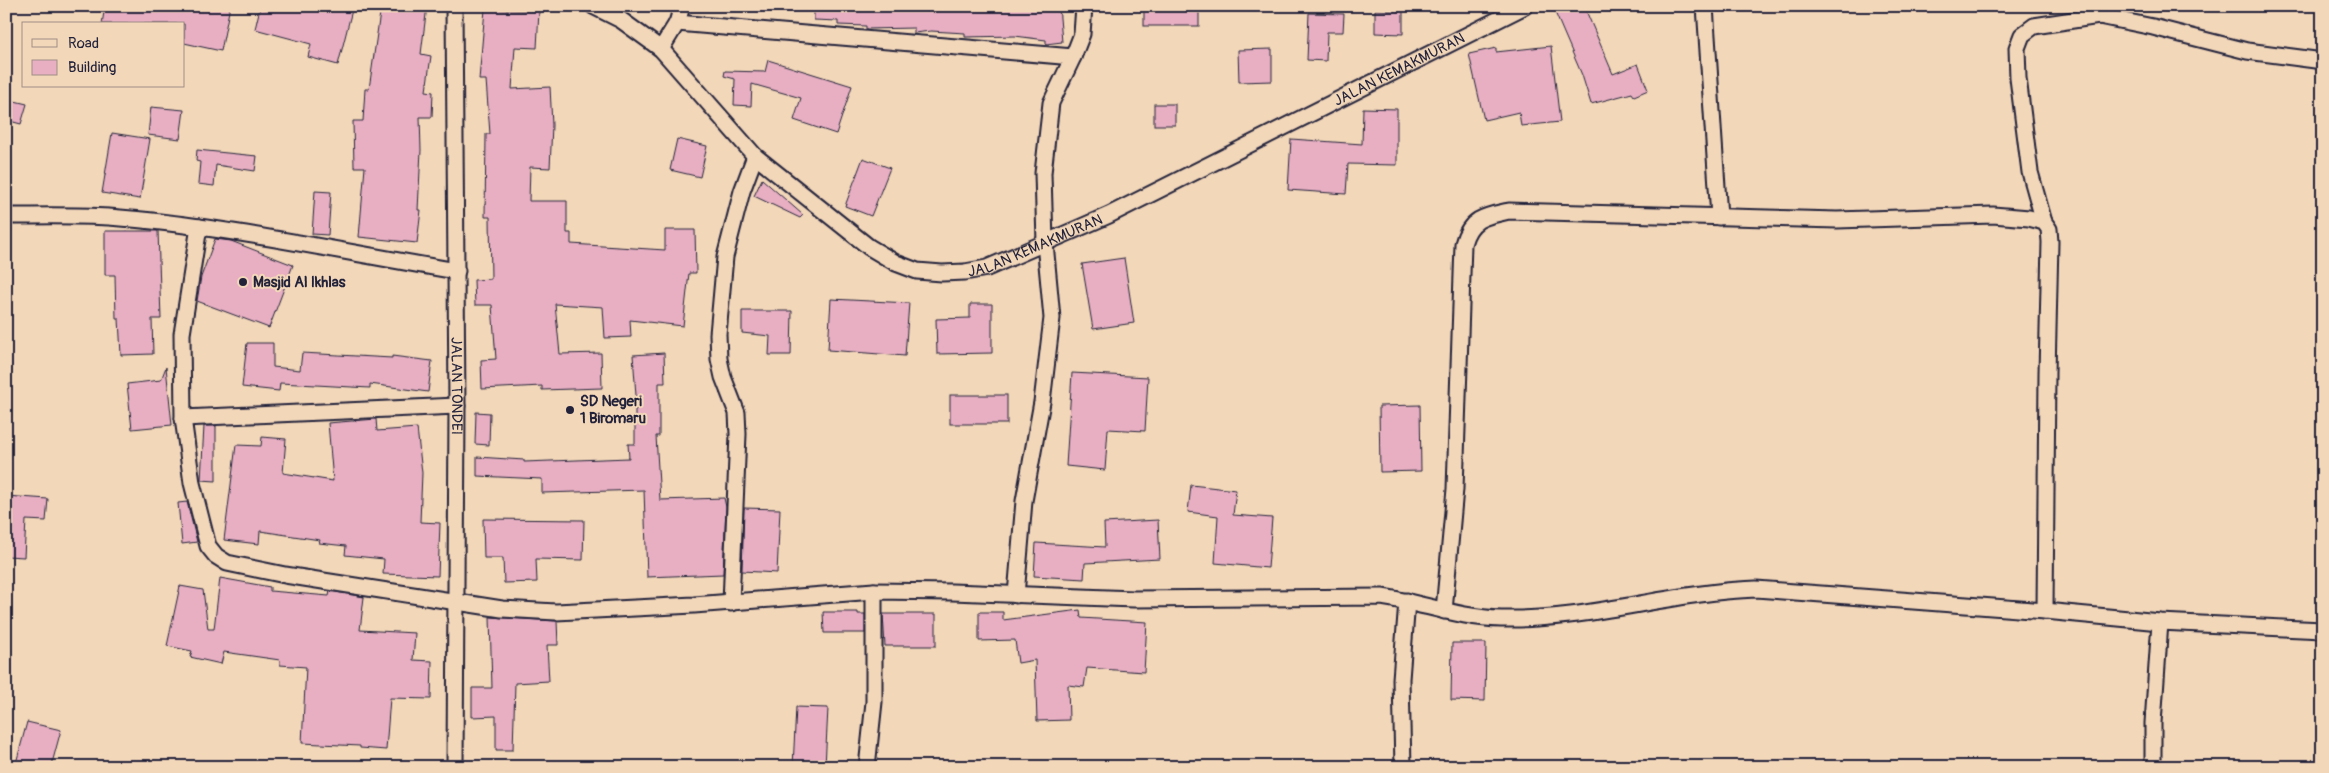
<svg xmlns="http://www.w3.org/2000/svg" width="2329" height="773" viewBox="0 0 2329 773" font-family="Pangolin,sans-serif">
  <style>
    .building { fill: #e8afc2; stroke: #22223b }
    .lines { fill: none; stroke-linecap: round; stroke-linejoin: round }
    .street-casing { stroke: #22223b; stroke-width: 19 }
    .street { stroke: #f3d7b9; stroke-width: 15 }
    .poi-dot { fill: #22223b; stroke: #f3d7b9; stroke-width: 2 }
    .labels { text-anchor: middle; stroke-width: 4; stroke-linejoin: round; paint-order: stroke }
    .street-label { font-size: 15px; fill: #22223b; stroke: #f3d7b9 }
    .poi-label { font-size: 15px; font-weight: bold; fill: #22223b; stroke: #f3d7b9; text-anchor: start }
  </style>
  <rect width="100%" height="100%" fill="#f3d7b9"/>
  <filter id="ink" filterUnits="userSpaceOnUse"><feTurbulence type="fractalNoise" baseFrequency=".02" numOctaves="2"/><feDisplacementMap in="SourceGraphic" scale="10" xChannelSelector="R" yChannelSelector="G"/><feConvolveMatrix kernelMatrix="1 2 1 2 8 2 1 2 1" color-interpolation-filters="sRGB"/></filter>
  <g filter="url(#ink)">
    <g class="building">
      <path d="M105 6H230L221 51 184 43V24H102Z"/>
      <path d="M270 6H353L338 65 308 57 311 44 255 29 260 8 269 10Z"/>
      <path d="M381 6H427L421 54 431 56 426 91 433 92 432 117H420L421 150 418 210H421L417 243 359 237 365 167H354L353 121H363L365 89H369Z"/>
      <path d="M814 6H1059L1062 42 1046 44V40L1015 36 965 37V33L931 31 914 33V28L866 29V26L838 25V21L814 20Z"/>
      <rect x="1144" y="6" width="55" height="20"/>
      <path d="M1562 6H1584L1613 74 1638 64 1648 90 1634 96 1632 93 1591 104 1582 75 1554 10Z"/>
      <path d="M485 9 539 11 537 48 515 47 512 89 550 87 552 125 550 168 530 167 529 201H567V233H571V244L665 250V230H695L696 273H689L683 326 630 320 631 337 605 338 603 307 555 304 560 354 601 353 602 388 542 390V386L482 389 481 360 496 359 492 305H475L474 280 491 279 490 217H485L486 134H490L486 80H479Z"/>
      <path d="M1375 10 1403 11V34L1375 33Z"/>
      <path d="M1309 13 1344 14 1343 32H1327L1326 61 1307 60Z"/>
      <path d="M1551 46 1560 122 1521 126 1519 112 1484 120 1469 54 1496 48V52Z"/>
      <path d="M1272 49V81L1239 82 1238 50Z"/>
      <path d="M768 60 852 86 836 134 794 120 801 98 752 84 751 106 734 105 735 79 724 76 725 71 765 72Z"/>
      <path d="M6 99 27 104 21 124 6 120Z"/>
      <rect x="1154" y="104" width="21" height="21"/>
      <path d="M151 107 184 110 180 139 148 135Z"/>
      <path d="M1363 108 1397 109V165L1348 164 1346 194 1288 190 1291 139 1362 144Z"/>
      <path d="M112 133 150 139 140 199 102 193Z"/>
      <path d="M677 139 707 146 700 177 670 170Z"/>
      <path d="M197 150 257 156 255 171 216 165 214 186 198 184 200 162 196 161Z"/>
      <path d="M863 158 890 168 871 216 845 206Z"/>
      <path d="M762 179 803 215 800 218 754 196Z"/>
      <path d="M315 191 331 192 328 235 312 234Z"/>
      <path d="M105 231H158L161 319H152L153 354 121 355 119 319H116L115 275H105Z"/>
      <path d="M215 239 231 241 293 265 269 328 197 301 201 277Z"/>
      <path d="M1124 258 1134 323 1093 329 1082 264Z"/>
      <path d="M831 299 909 303 905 356 828 350Z"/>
      <path d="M970 304H992V353L937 354 936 319 970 318Z"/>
      <path d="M742 311H792L791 355H769L770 336 742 333Z"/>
      <path d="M247 343H273V367L300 370 302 353 392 358V356L432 361 428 392 370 384V388L280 383 279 391 242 387Z"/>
      <path d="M664 353 665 383H659V436H656L660 500 724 498 726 507 723 574 647 577 644 490 542 493V479L477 476V457L524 460V462L629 458 628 444H635V409H637L633 355Z"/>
      <path d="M166 367 172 425 132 429 127 384 161 380Z"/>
      <path d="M1072 373 1148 377 1145 431 1108 429 1105 470 1066 466Z"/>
      <rect x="950" y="395" width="57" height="29"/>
      <path d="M1420 405 1421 471 1380 472 1379 406Z"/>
      <path d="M476 412 490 413 489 445 475 444Z"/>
      <path d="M376 419 377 431 417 428 422 473 420 522 440 523 438 576 383 574 384 559 345 555 346 546 319 543 320 540 260 531 259 544 224 540 236 445 261 446 262 437 286 439 283 473 333 481 328 423Z"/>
      <path d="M204 426H216V481L201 480Z"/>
      <path d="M1191 485 1236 490 1233 515 1272 518 1268 568 1215 563 1218 516 1188 512Z"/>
      <path d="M6 496 48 499 46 521 26 520 24 557 6 556Z"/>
      <path d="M187 502 197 542 182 544 178 503Z"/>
      <path d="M744 508 780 509 777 573 742 571Z"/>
      <path d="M483 519 584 520 583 560 536 559 537 582 504 583 503 558H484Z"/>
      <path d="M1158 520 1160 559 1085 563 1084 579 1034 576 1036 543 1105 547 1104 523Z"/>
      <path d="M220 578 270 587V591L329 596 330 591 364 597 360 630 415 633 413 660 432 661 431 699 390 698 386 750 360 748V746L302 743 306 667 280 665V660L224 652 221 664 190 657 192 651 167 646 180 586 203 590 208 629H214Z"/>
      <path d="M1080 610 1081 618 1147 622 1144 672 1087 668 1084 687 1068 685 1069 720 1037 721 1035 660 1018 663 1015 640 979 641V612H1003V620Z"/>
      <path d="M823 612H858V614H865V633H824Z"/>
      <path d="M883 614H936V646H885Z"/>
      <path d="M490 617 557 621 558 645H547L549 681 515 683 513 750H496V716L472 717V688H492Z"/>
      <path d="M1452 643H1486L1485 701 1451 700Z"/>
      <path d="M796 707 828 708 825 767H793Z"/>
      <path d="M27 722 61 730 51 767H15Z"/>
    </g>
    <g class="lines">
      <defs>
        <g id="street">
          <path id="s1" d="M454 6 457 406 455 767"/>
          <path id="s2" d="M593 6 621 20 661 49 755 156 869 247 896 263 917 271 942 273 965 272 987 268 1109 215 1525 6"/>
          <path d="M1705 6 1719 217"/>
          <path d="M2099 16 2153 27 2247 51 2323 61"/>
          <path d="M677 23 1073 57 1051 103 1043 173 1045 243 1052 318 1042 402 1024 501 1016 595"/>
          <path d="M661 49 677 23 682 6"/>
          <path d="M1073 57 1082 34 1084 6"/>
          <path d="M6 216C40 216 74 215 109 217 226 226 341 252 457 271"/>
          <path d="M2044 222 2030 172 2018 78 2017 48 2022 35 2034 26 2099 16 2102 6"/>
          <path d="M199 227 182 334 183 418 192 483 208 546 216 556 227 563 285 575 502 609 556 612 694 605 874 591 952 592 1134 599 1382 597C1422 603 1460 618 1501 619 1587 621 1671 592 1756 589L2045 611 2160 622 2323 630"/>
          <path d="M183 418 457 406"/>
          <path d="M731 603 738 434 737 413 723 377 719 359 718 334 725 257 742 191 755 156"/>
          <path d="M1444 611 1455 489 1463 244C1470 218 1485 216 1509 211L1837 220 1993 215 2029 218 2044 222 2049 229 2050 242 2047 373 2045 611"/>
          <path d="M867 767 874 702V591"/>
          <path d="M1403 767 1401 679 1407 601"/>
          <path d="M2153 767V723L2160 622"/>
        </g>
      </defs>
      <use href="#street" class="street-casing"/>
      <use href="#street" class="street"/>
    </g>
  </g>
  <g class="poi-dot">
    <circle cx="243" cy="282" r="5"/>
    <circle cx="570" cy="410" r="5"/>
  </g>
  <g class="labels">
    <g class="street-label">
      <text dy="5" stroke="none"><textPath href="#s2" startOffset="951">JALAN KEMAKMURAN</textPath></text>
      <text dy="5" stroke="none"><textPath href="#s2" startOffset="546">JALAN KEMAKMURAN</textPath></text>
      <text dy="5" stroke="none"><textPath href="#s1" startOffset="380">JALAN TONDEI</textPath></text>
    </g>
    <g class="poi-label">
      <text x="253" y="287">Masjid Al Ikhlas</text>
      <text x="580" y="406">SD Negeri<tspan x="580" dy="17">1 Biromaru</tspan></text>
    </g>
  </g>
  <rect width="2329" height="773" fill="none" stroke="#f3d7b9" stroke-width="25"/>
  <rect x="12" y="12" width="2304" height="748" fill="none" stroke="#22223b" stroke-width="2" filter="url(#ink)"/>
  <rect x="22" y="22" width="162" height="65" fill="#f3d7b9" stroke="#9f8f87"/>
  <rect x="32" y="39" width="25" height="8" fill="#f3d7b9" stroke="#9f8f87"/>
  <text x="68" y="48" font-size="15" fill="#22223b">Road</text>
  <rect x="32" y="60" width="25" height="15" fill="#e8afc2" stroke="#9f8f87"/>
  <text x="68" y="72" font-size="15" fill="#22223b">Building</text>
</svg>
